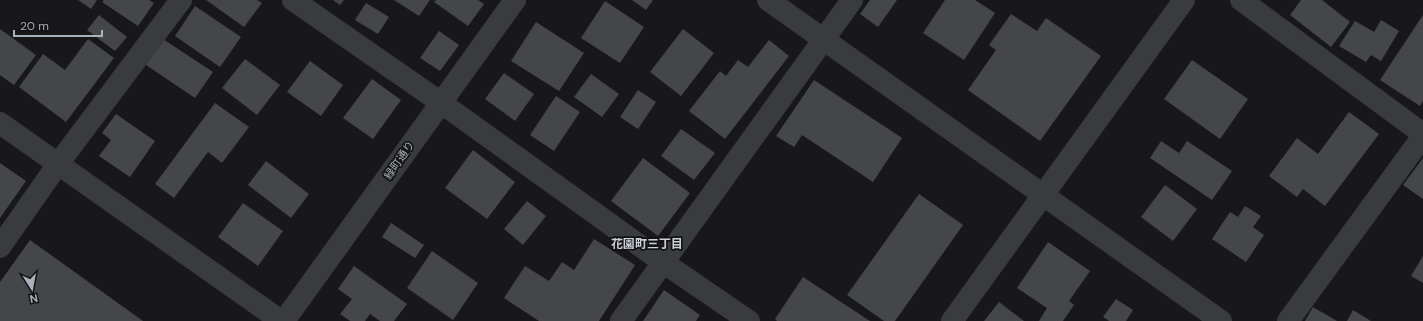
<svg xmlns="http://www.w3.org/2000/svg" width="1423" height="321" viewBox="0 0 1423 321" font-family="'DM Sans','Noto Sans JP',sans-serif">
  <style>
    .building { fill: #45464a }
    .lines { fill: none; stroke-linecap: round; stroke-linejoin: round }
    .minor { stroke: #393b3f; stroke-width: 22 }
    .tertiary { stroke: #393b3f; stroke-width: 22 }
    .labels { text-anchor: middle; stroke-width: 3.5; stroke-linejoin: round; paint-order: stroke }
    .street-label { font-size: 11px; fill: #abb1b9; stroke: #131315 }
    .neighbourhood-label { font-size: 12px; font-weight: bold; fill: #cccfd5; stroke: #131315 }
  </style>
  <rect width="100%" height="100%" fill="#18181a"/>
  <g class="building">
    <path d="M78 0H97L91 9Z"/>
    <path d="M104 0H149L154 3 138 26 102 2Z"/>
    <path d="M206 0H257L262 3 244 27Z"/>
    <path d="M333 0H344L340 5Z"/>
    <path d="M394 0H430L419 16Z"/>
    <path d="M436 0H478L484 4 468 26 434 2Z"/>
    <path d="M632 0H653L646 10Z"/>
    <path d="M870 0H897L878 27 860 14Z"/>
    <path d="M945 0H975L995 13 964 60 923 33Z"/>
    <path d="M1301 0H1322L1350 22 1331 47 1290 15Z"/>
    <path d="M605 1 644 27 620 63 581 38Z"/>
    <path d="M366 3 389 17 378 34 355 20Z"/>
    <path d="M195 6 241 37 220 67 175 36Z"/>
    <path d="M1011 14 1037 31 1046 18 1101 56 1040 141 968 90 996 50 989 45Z"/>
    <path d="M99 15 127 37 115 51 87 30Z"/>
    <path d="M1423 15V101L1420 106 1380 80Z"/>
    <path d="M1381 20 1399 31 1381 61 1371 55 1366 62 1339 46 1355 21 1374 32Z"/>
    <path d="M536 22 584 53 559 91 511 61Z"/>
    <path d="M0 29 36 55 14 85 0 75Z"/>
    <path d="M683 29 714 53 681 96 650 72Z"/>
    <path d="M439 31 459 45 440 71 420 58Z"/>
    <path d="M88 39 114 58 66 122 19 87 43 54 65 70Z"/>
    <path d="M163 39 213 72 195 98 146 65Z"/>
    <path d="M769 40 789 56 725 139 689 111 720 71 726 76 738 60 748 67Z"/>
    <path d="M245 59 280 85 257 115 222 88Z"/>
    <path d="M1192 60 1248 99 1220 139 1164 99Z"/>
    <path d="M310 61 343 85 321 116 287 92Z"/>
    <path d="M504 73 534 94 515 121 485 99Z"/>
    <path d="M591 74 619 94 602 117 574 97Z"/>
    <path d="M372 79 401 100 373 139 343 118Z"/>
    <path d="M814 80 902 138 873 182 802 135 794 147 776 136Z"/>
    <path d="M638 90 656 102 638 129 620 117Z"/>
    <path d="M556 96 580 112 554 151 530 135Z"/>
    <path d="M215 103 249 127 222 163 208 152 174 198 155 184Z"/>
    <path d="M1349 112 1379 134 1325 206 1303 189 1297 197 1269 176 1297 138 1318 154Z"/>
    <path d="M116 114 155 141 130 177 99 156 111 140 102 133Z"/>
    <path d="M681 129 715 153 694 180 661 156Z"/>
    <path d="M1161 141 1179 153 1187 141 1232 171 1212 200 1150 158Z"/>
    <path d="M473 150 515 182 487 219 445 188Z"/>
    <path d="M643 158 690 193 658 236 611 201Z"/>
    <path d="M1423 158V199L1403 185Z"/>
    <path d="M266 161 309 194 291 218 248 185Z"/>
    <path d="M0 163 26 181 0 218Z"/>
    <path d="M1165 185 1197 209 1173 241 1141 217Z"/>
    <path d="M919 194 963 225 895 321H884L847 295Z"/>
    <path d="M527 201 546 216 523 245 504 229Z"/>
    <path d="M243 203 283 231 258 266 218 237Z"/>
    <path d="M1245 206 1261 216 1253 227 1264 235 1246 262 1212 239 1230 212 1238 217Z"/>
    <path d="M391 223 424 245 415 258 382 237Z"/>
    <path d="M594 239 635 265 599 321H539L504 298 525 266 549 281 562 262 574 270Z"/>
    <path d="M30 240 143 321H0V282Z"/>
    <path d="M1048 242 1090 271 1069 301 1074 305 1063 321H1039L1047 308 1017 288Z"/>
    <path d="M432 251 478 283 453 320 407 288Z"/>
    <path d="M1423 256V283L1411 276Z"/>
    <path d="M354 266 407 304 394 321H380L370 314 365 321H350L340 314 352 299 338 289Z"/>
    <path d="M803 277 870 321H777L775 319Z"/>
    <path d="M664 290 700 315 696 321H643Z"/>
    <path d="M1116 299 1133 310 1126 321H1109L1103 317Z"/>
    <path d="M999 302 1024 321H984Z"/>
    <path d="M1313 307 1337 321H1305Z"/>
    <path d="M1353 310 1371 321H1347Z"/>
  </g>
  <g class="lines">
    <g class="minor">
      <path d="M293 0 440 102 664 263 749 321"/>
      <path d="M1241 0 1423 134"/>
      <path d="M0 123 281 321"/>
      <path d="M0 247 58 164 181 0"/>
      <path d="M621 321 852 0"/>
      <path d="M1288 321 1423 136"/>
    </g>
    <g class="tertiary">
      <path d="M768 0 1221 321"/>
      <path d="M284 321 515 0"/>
      <path d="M952 321 1184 0"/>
    </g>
  </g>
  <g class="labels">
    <g class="street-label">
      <text transform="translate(399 160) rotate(-55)" y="4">緑町通り</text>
    </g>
    <g class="neighbourhood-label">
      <text x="647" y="248">花園町三丁目</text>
    </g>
  </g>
  <g transform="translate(32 289) rotate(169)" stroke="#131315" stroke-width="3" paint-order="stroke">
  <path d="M0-3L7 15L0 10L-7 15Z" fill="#abb1b9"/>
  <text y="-6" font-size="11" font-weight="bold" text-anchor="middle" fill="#abb1b9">N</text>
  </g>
  <path d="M14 30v6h88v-6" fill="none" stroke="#abb1b9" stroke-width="2"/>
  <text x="20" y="30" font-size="12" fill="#abb1b9" stroke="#131315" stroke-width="3" paint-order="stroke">20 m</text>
</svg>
